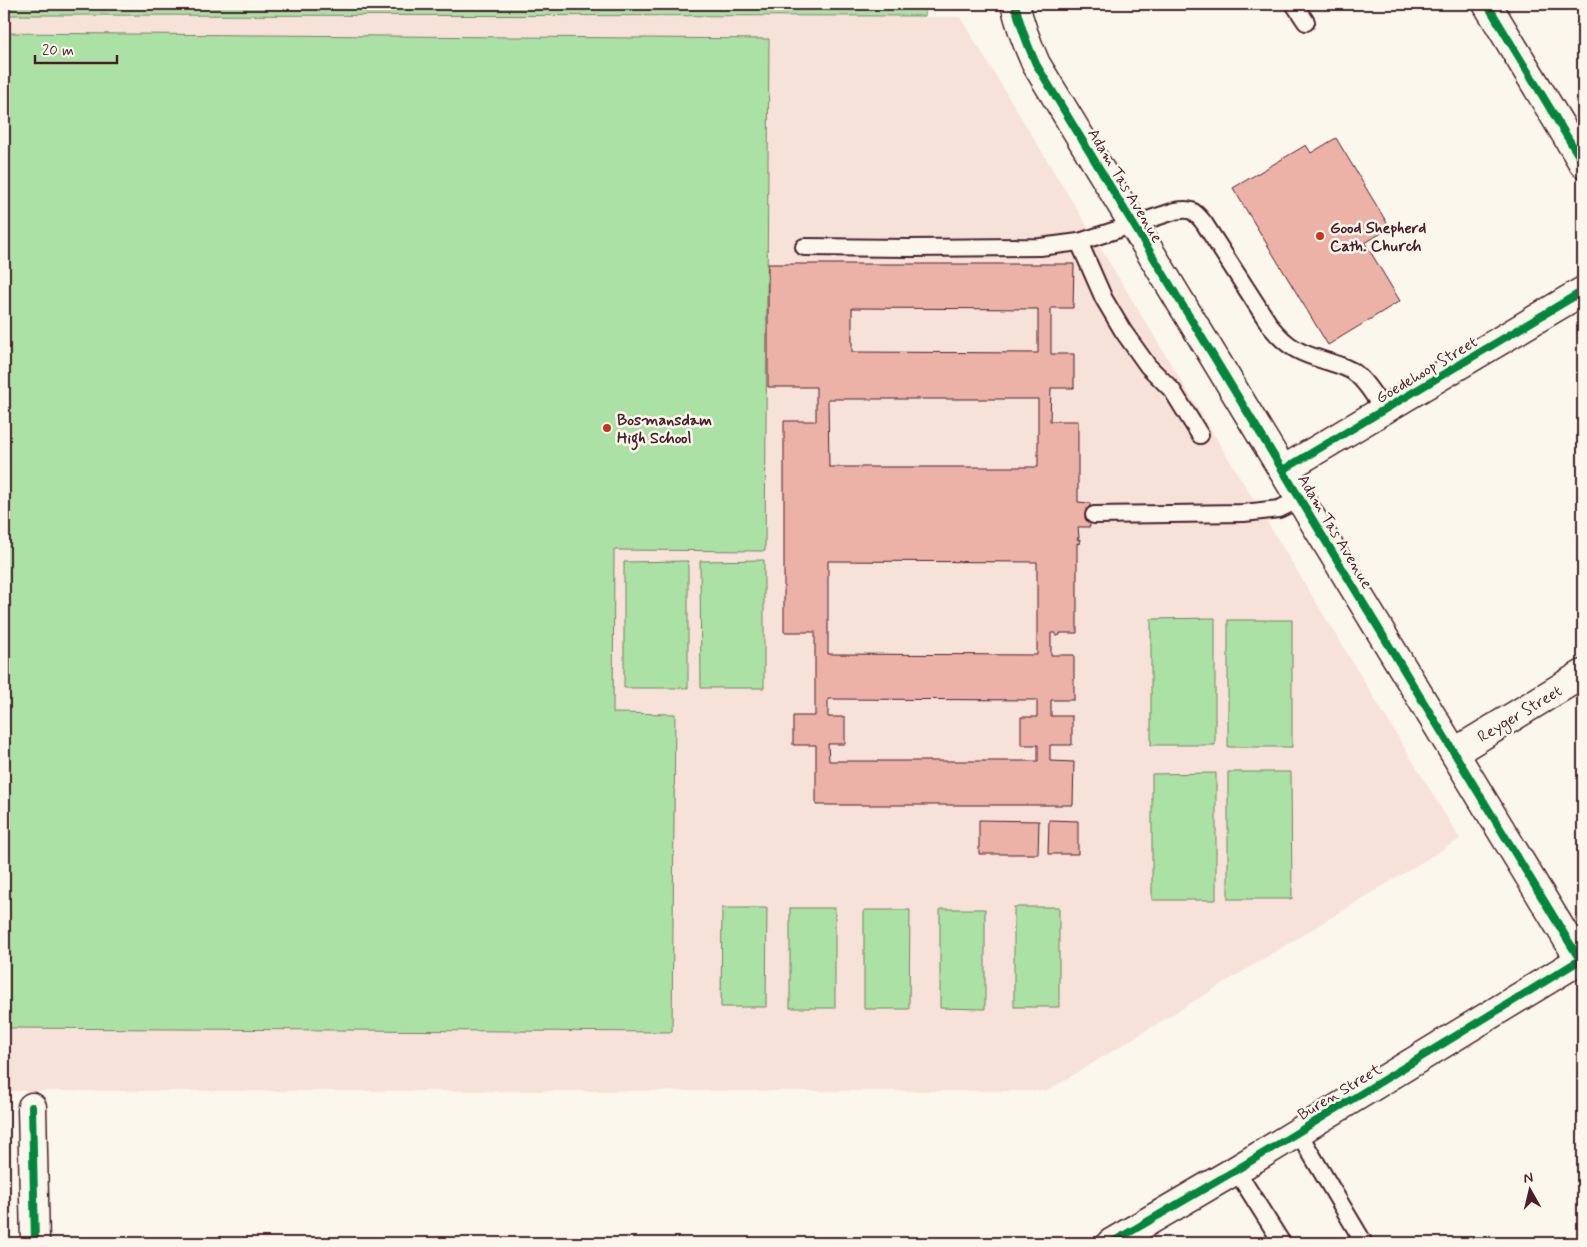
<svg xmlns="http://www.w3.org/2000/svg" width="1587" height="1247" viewBox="0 0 1587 1247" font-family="Mynerve,sans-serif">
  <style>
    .built { fill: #f6e2d8 }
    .green { fill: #abe1a4; stroke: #7a8068 }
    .building { fill: #ecb2a8; stroke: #4a1f2b; fill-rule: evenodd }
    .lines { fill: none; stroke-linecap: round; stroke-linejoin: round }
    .service-casing { stroke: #4a1f2b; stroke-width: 20 }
    .minor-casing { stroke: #4a1f2b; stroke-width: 31 }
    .service { stroke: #fbf7ec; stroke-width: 16 }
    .minor { stroke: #fbf7ec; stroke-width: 28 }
    .cycleway-casing { stroke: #fbf7ec; stroke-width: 11 }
    .cycleway { stroke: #00873e; stroke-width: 8 }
    .poi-dot { fill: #c8321e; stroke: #fbf7ec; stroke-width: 2 }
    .labels { text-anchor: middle; stroke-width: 5; stroke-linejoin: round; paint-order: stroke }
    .street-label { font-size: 16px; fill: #4a1f2b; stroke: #fbf7ec }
    .poi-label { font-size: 16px; font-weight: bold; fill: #4a1f2b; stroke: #fbf7ec; text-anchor: start }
  </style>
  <rect width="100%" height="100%" fill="#fbf7ec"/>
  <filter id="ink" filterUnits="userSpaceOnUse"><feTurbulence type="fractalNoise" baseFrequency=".02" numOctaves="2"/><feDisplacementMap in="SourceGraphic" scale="10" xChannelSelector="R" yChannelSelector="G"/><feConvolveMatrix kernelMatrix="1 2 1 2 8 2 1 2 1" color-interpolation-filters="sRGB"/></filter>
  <g filter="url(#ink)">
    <path class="built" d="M4 15 960 17 1460 839 1047 1091H4Z"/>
    <g class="green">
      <path d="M4 4H927L925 16 4 15Z"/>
      <path d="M4 33 769 39 765 551 614 550 613 713 675 714 672 1032 4 1028Z"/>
      <path d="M764 560V688H701L700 561Z"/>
      <path d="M688 561V688H624V562Z"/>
      <path d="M1215 618V745H1151V619Z"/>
      <rect x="1228" y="620" width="64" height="127"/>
      <path d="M1228 772H1291L1292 899H1228Z"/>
      <path d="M1216 773V900H1152V774Z"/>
      <rect x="1014" y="907" width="45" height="100"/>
      <path d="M722 908H767L766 1007H721Z"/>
      <rect x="790" y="908" width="45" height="100"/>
      <path d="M940 909H985V1009L940 1008Z"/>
      <path d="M864 910H910L909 1009H864Z"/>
    </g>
    <g class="building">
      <path d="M1336 138 1390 228 1365 243 1400 301 1328 345 1233 188 1306 145 1311 153Z"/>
      <path d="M768 264H1074L1073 308H1051V354H1074V388H1051L1050 421H1078V502L1090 503V527H1078L1079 538H1077L1078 540 1080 539 1079 544 1077 543V633H1060V635L1056 636V633H1051V655H1074V700H1051V716H1072V745H1050V761L1074 762 1073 805H816V745H793V716H815V632H784V421H816V387H768ZM852 308 1038 309V353L852 352ZM828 399H1038V467H829ZM828 561 1037 562V655L828 654ZM828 699 1037 700V717H1021V745H1038V761H829L828 744H845V717H828Z"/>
      <path d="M979 820 1039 821 1038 854H979Z"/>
      <path d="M1049 820 1078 821V854H1048Z"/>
    </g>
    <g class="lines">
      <defs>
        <g id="service">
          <path d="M1294 4 1306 22"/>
          <path d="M1079 242 1104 299 1123 331 1148 366 1172 390 1200 435"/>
          <path d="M804 247 910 248 1040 247 1079 242 1175 211C1191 208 1194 210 1204 223L1271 327C1288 348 1300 353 1326 361 1336 364 1347 367 1355 373 1366 382 1376 398 1383 410"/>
          <path d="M1094 515 1244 513 1279 509 1300 499"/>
          <path d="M1298 1132 1364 1243"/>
          <path d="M1236 1170 1282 1243"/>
        </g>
        <g id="minor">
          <path d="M1015 4C1020 25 1027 44 1036 64L1583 965"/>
          <path d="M1487 4 1583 163"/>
          <path d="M1283 470 1583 291"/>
          <path d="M1455 752 1583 674"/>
          <path d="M32 1107 35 1243"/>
          <path d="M1111 1243 1236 1170 1580 960"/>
        </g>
      </defs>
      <use href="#service" class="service-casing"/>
      <use href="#minor" class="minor-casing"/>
      <use href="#service" class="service"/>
      <use href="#minor" class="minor"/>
      <defs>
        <g id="cycleway">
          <path d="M1015 4C1020 25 1027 44 1036 64L1583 965"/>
          <path d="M1487 4 1583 163"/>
          <path d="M1283 470 1583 291"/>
          <path d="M32 1107 35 1243"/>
          <path d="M1111 1243 1236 1170 1580 960"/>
        </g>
      </defs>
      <use href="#cycleway" class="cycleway-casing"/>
      <use href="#cycleway" class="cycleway"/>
    </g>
  </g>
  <g class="poi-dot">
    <circle cx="1320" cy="236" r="5"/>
    <circle cx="607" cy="428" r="5"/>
  </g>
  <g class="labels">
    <g class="street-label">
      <text transform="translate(1126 185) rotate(59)" y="6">Adam Tas Avenue</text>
      <text transform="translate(1426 369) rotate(-31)" y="6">Goedehoop Street</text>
      <text transform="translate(1336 531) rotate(59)" y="6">Adam Tas Avenue</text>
      <text transform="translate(1519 713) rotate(-31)" y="6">Reyger Street</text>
      <text transform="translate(1339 1091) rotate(-31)" y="6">Buren Street</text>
    </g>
    <g class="poi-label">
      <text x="1330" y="233">Good Shepherd<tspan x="1330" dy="18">Cath. Church</tspan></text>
      <text x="617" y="425">Bosmansdam<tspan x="617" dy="18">High School</tspan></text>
    </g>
  </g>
  <rect width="1587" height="1247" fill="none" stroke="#fbf7ec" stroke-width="20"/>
  <rect x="10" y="10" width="1567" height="1227" fill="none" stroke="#4a1f2b" stroke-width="2" filter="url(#ink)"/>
  <g transform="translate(1530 1190) rotate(352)" stroke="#fbf7ec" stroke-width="4" paint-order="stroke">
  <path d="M0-4L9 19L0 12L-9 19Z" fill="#4a1f2b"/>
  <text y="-8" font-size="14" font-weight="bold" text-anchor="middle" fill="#4a1f2b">N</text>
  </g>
  <path d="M35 55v8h82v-8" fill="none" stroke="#4a1f2b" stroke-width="2.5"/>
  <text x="42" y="55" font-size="15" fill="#4a1f2b" stroke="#fbf7ec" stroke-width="4" paint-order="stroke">20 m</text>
</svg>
